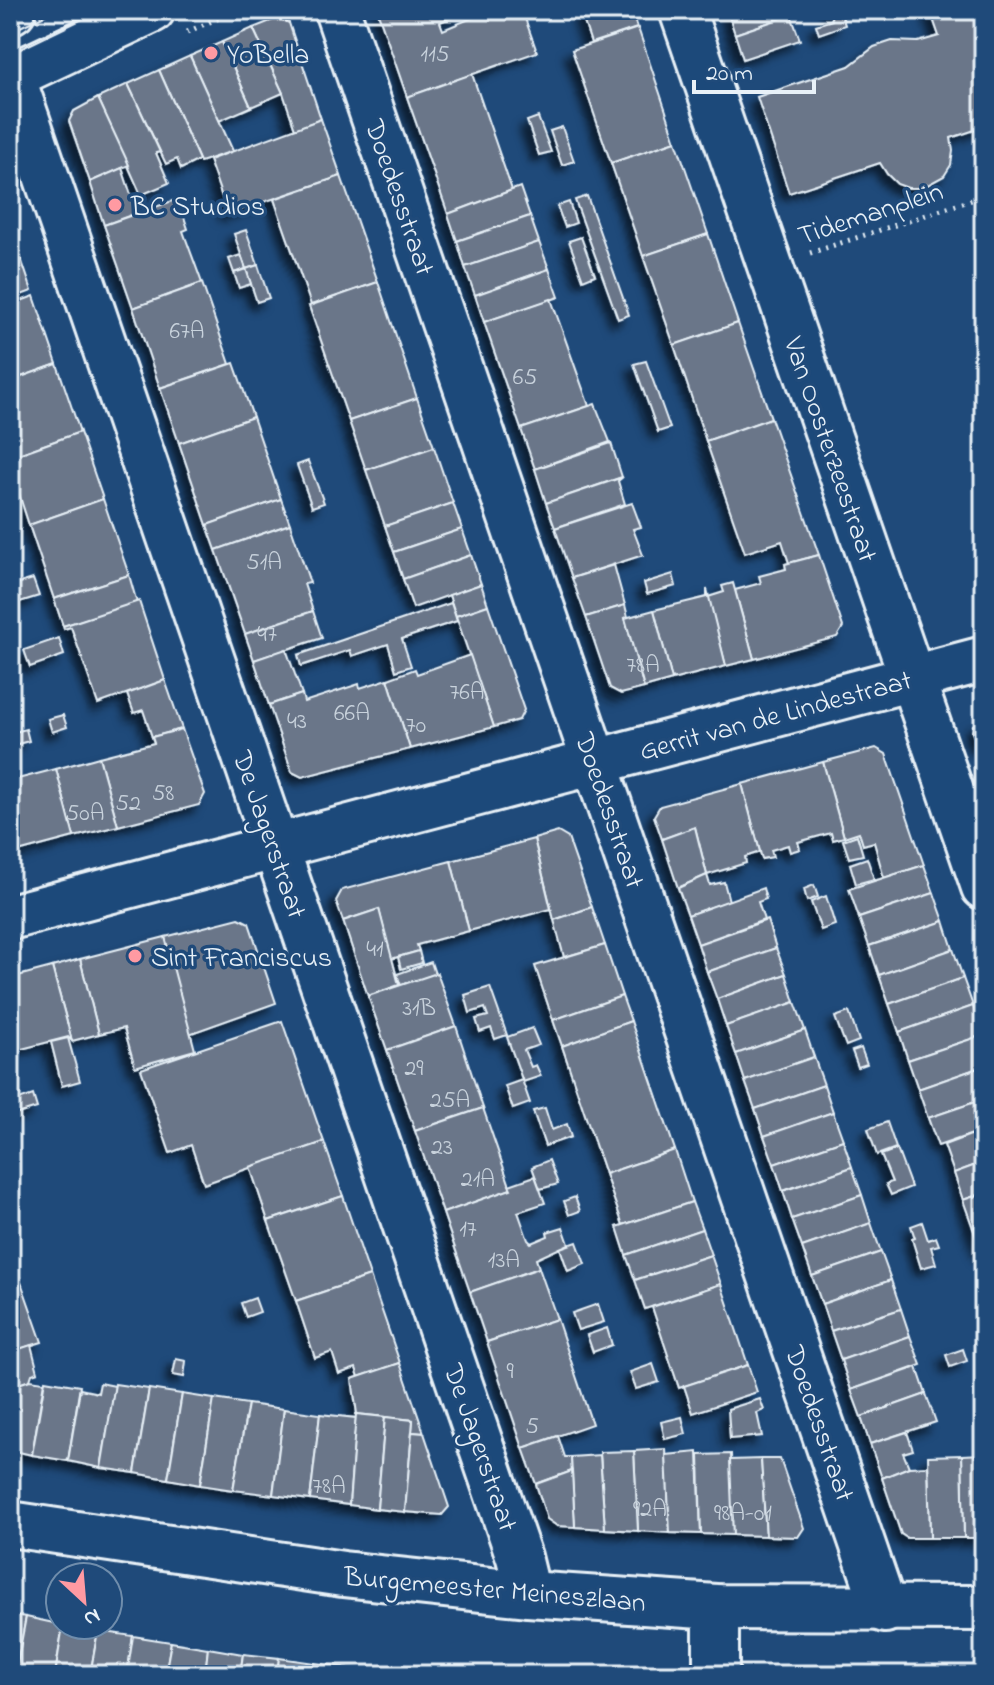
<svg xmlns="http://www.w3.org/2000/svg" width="994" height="1685" viewBox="0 0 994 1685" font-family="'Indie Flower',sans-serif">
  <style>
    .building { fill: #6a7689; stroke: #e8f1f8; stroke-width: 2; filter: url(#shadow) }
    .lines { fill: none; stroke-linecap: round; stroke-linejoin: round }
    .minor-casing { stroke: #e8f1f8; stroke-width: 50 }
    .path { stroke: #e8f1f8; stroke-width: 5; stroke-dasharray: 2 6; stroke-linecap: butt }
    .minor { stroke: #1f4a7a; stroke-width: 44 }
    .tram { stroke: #e8f1f8; stroke-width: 2 }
    .poi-dot { fill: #ff9aa2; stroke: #1f4a7a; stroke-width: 3 }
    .labels { text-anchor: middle; stroke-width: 7; stroke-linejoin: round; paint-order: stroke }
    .number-label { font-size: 24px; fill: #c8d2dc }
    .poi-label { font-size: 28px; fill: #e8f1f8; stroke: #1f4a7a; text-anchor: start }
    .street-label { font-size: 28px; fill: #e8f1f8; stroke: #1f4a7a }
  </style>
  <defs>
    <filter id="shadow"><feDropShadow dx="-7" dy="7" stdDeviation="4" flood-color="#0009"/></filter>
  </defs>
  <rect width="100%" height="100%" fill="#1f4a7a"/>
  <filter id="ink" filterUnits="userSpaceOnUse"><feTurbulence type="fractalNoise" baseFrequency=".0125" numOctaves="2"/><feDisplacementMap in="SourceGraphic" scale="16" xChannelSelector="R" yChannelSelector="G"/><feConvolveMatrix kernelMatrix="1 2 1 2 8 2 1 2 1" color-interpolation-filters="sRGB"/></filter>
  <g filter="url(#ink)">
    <g class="building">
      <path d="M377 10H469L440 22 443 30 491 10H522L537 52 407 97Z"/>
      <path d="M580 10H631L637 28 591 43Z"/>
      <path d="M727 10H790L791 15 735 34Z"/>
      <path d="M829 10H840L845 25 819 34 816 25 832 20Z"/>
      <path d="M930 10H984V127L951 138 953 151 951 165 944 176 922 188H908L897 184 887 174 880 163 789 193 757 97 849 66 874 47 892 41 918 42 939 36Z"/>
      <path d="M791 15 800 40 743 59 735 34Z"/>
      <path d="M278 18 289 23 321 119 295 129 283 93 253 28Z"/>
      <path d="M253 28 283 93 251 107 222 42Z"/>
      <path d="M638 28 676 141 611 163 572 50Z"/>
      <path d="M222 42 251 107 219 121 190 56Z"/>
      <path d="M190 56 233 151 200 162 159 70Z"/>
      <path d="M159 70 199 160 181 169 177 159 166 164 128 84Z"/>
      <path d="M472 74 512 190 448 214 407 97Z"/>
      <path d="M128 84 160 152 156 153 169 183 141 195 98 98Z"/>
      <path d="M98 98 129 165 90 182 69 121 74 111Z"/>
      <path d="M538 117 551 152 539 155 527 121Z"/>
      <path d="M321 119 341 176 228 214 209 160Z"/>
      <path d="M562 127 574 161 562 165 550 131Z"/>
      <path d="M676 141 708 234 643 256 611 163Z"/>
      <path d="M122 168 137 213 104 225 90 182Z"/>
      <path d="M341 176 378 282 311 305 274 199Z"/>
      <path d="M520 187 530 216 457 241 448 214Z"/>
      <path d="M587 196 629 315 618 319 575 200Z"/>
      <path d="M178 199 188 229 183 231 202 283 133 308 104 225Z"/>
      <path d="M569 202 576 223 565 227 557 206Z"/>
      <path d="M530 216 539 242 465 267 457 241Z"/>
      <path d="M10 226 32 291 13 298 10 288Z"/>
      <path d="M246 230 258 265 246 269 234 234Z"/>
      <path d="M708 234 738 323 674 345 643 256Z"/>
      <path d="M581 237 595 275 583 280 569 241Z"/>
      <path d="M539 242 549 269 475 295 465 267Z"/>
      <path d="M241 255 246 269 234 273 229 259Z"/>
      <path d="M258 265 269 298 257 302 246 269Z"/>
      <path d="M246 269 251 284 239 288 234 273Z"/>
      <path d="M549 269 559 297 484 322 475 295Z"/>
      <path d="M378 282 417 398 349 421 309 306Z"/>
      <path d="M202 283 230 364 160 388 133 308Z"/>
      <path d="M34 296 57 364 10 381V305Z"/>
      <path d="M551 299 589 406 521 429 484 322Z"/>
      <path d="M738 323 771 418 706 441 674 345Z"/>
      <path d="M646 361 670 428 658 432 634 364Z"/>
      <path d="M234 363 253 417 179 443 160 388Z"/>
      <path d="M57 364 80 432 10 457V381Z"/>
      <path d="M417 398 434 447 366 470 349 421Z"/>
      <path d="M595 404 610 442 535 469 521 429Z"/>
      <path d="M253 417 281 499 207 525 179 443Z"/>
      <path d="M771 418 819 555 789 563 782 541 745 553 706 441Z"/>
      <path d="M80 432 103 499 29 525 10 466V457Z"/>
      <path d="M611 443 622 477 546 503 535 469Z"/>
      <path d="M434 447 453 503 385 526 366 470Z"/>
      <path d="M308 461 324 503 312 507 297 465Z"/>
      <path d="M623 477 618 481 625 504 555 528 546 503Z"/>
      <path d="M103 499 129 575 54 599 29 525Z"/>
      <path d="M281 499 290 524 216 550 207 525Z"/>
      <path d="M453 503 462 529 394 552 385 526Z"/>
      <path d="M632 503 641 527 633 529 643 555 572 578 555 528Z"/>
      <path d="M290 524 310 583 304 584 313 611 245 634 216 550Z"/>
      <path d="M462 529 471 555 403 579 394 552Z"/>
      <path d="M471 555 481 584 413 608 403 579Z"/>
      <path d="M819 555 843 627 837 637 754 659 735 590 761 583 759 576 786 569 785 564Z"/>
      <path d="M614 565 625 605 586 617 572 578Z"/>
      <path d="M673 574 676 586 647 594 644 583Z"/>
      <path d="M129 575 137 603 63 626 54 599Z"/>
      <path d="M33 579 39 596 10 605V586Z"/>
      <path d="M733 583 754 659 726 666 708 597 724 592 722 586Z"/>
      <path d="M481 584 488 605 456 616 449 595Z"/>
      <path d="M707 589 726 666 672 680 654 610 707 597Z"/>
      <path d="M139 601 165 680 98 704 71 627 64 629 63 626Z"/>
      <path d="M451 603 457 621 402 639 411 666 396 671 388 644 352 656 350 650 301 666 298 655Z"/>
      <path d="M488 605 524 710 519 720 494 727 456 616Z"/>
      <path d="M625 605 628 617 625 618 644 688 621 694 610 688 586 617Z"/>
      <path d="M654 610 672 680 644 688 625 618Z"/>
      <path d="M313 611 322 638 254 660 245 634Z"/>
      <path d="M59 638 64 655 30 667 24 650Z"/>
      <path d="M286 649 302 694 269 705 254 660Z"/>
      <path d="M470 655 494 727 410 749 388 679 415 669 417 674Z"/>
      <path d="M388 679 410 749 302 777 292 772 269 705 302 694 304 702 359 684 360 688Z"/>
      <path d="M165 680 182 729 152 737 143 710 134 713 127 694Z"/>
      <path d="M63 715 67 727 52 732 48 719Z"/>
      <path d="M984 721V745L978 747 972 732 973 725Z"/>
      <path d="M26 729 29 741 14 745 11 733Z"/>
      <path d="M182 729 205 794 199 805 118 826 99 757 154 743 152 737Z"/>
      <path d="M876 748 886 754 924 865 884 878 874 842 863 845 859 832 844 837 823 762Z"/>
      <path d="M99 757 118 826 74 837 56 769Z"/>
      <path d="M823 762 844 837 833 840 831 833 798 842 800 849 790 852 788 845 771 850 773 857 762 859 742 784Z"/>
      <path d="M56 769 74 837 18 852 10 821V781Z"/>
      <path d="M742 784 760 852 745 857 746 863 707 875 695 827 662 839 654 816 660 806Z"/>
      <path d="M10 821 18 852 10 855Z"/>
      <path d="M695 827 707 875 678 888 662 839Z"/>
      <path d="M558 832 568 838 592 907 554 920 534 839Z"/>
      <path d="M857 835 863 855 849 858 843 840Z"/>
      <path d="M534 839 551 909 469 931 451 861Z"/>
      <path d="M867 858 874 879 856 884 850 864Z"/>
      <path d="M451 861 469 931 417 945 419 951 391 959 379 909 343 921 336 901 342 890Z"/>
      <path d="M924 865 934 893 859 918 849 889Z"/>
      <path d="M707 875 710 885 724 882 729 901 688 915 678 888Z"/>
      <path d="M814 885 818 897 807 901 804 889Z"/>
      <path d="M763 888 766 899 758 902 764 920 698 944 688 915Z"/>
      <path d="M934 893 944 921 869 946 859 918Z"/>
      <path d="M826 896 835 925 821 930 811 902Z"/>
      <path d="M592 907 605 945 564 957 554 920Z"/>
      <path d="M379 909 399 985 368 996 343 921Z"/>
      <path d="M239 918 249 923 276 1003 189 1034 165 937Z"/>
      <path d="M767 920 776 948 707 972 698 944Z"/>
      <path d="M944 921 953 949 879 975 869 946Z"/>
      <path d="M165 937 195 1050 135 1067 124 1028 99 1034 80 959Z"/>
      <path d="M605 945 622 996 553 1020 535 966Z"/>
      <path d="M776 948 786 974 717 999 707 972Z"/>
      <path d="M953 949 963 978 889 1004 879 975Z"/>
      <path d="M419 951 422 963 401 969 398 957Z"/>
      <path d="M80 959 99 1034 72 1041 52 967Z"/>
      <path d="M431 962 435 974 401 986 397 974Z"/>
      <path d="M52 967 72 1041 68 1037 10 1052V978Z"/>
      <path d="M437 973 456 1026 387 1050 368 996Z"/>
      <path d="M786 974 795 1002 726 1026 717 999Z"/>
      <path d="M963 978 973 1006 899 1032 889 1004Z"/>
      <path d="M490 987 507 1035 495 1039 491 1028 480 1032 476 1019 488 1016 485 1008 470 1013 465 995Z"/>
      <path d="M622 996 631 1021 562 1046 553 1020Z"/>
      <path d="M795 1002 805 1030 736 1054 726 1026Z"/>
      <path d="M973 1006 983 1035 908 1060 899 1032Z"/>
      <path d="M849 1012 859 1041 846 1046 835 1017Z"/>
      <path d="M282 1021 324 1142 204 1184 191 1145 170 1153 141 1069Z"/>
      <path d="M631 1021 675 1150 605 1174 562 1046Z"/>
      <path d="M456 1026 483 1108 415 1131 387 1050Z"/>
      <path d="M532 1028 539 1045 524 1050 531 1067 536 1065 541 1076 523 1082 507 1037Z"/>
      <path d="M805 1030 814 1057 745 1081 736 1054Z"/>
      <path d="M983 1035 984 1066 918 1089 908 1060Z"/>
      <path d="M68 1038 80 1081 62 1086 51 1042Z"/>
      <path d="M861 1048 867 1064 858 1067 852 1051Z"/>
      <path d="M814 1057 824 1085 755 1109 745 1081Z"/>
      <path d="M984 1066V1099L928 1118 918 1089Z"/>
      <path d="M522 1080 530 1103 513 1109 505 1086Z"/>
      <path d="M824 1085 833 1112 764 1136 755 1109Z"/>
      <path d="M33 1095 37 1108 14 1115 10 1103Z"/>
      <path d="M984 1099V1130L938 1146 928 1118Z"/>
      <path d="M483 1108 511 1189 443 1213 415 1131Z"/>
      <path d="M545 1108 552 1130 567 1124 571 1137 545 1146 533 1111Z"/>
      <path d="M833 1112 843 1140 774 1164 764 1136Z"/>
      <path d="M887 1122 896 1148 877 1155 868 1129Z"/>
      <path d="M984 1130V1162L954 1173 944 1145Z"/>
      <path d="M843 1140 852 1167 783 1191 774 1164Z"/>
      <path d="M324 1142 343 1196 268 1221 250 1167Z"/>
      <path d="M897 1149 911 1187 891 1195 886 1184 892 1182 881 1155Z"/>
      <path d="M675 1150 692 1202 623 1225 605 1174Z"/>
      <path d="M549 1160 558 1184 540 1189 532 1167Z"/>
      <path d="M984 1162V1193L963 1200 954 1173Z"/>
      <path d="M852 1167 862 1195 792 1219 783 1191Z"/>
      <path d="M535 1176 545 1203 518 1212 528 1240 531 1243 548 1236 547 1232 563 1227 569 1244 536 1259 539 1268 470 1292 443 1213 511 1189 509 1185Z"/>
      <path d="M984 1193V1224L973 1228 963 1200Z"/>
      <path d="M862 1195 871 1223 802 1247 792 1219Z"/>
      <path d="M343 1196 370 1276 296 1301 268 1221Z"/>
      <path d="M575 1197 580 1211 569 1215 564 1201Z"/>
      <path d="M692 1202 702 1229 626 1255 617 1227Z"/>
      <path d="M922 1222 928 1240 936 1237 939 1245 931 1247 936 1264 921 1268 912 1239 915 1238 911 1226Z"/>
      <path d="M871 1223 881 1252 812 1276 802 1247Z"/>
      <path d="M984 1224V1255H983L973 1228Z"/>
      <path d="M702 1229 711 1255 635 1280 626 1255Z"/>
      <path d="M577 1242 585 1264 568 1271 560 1248Z"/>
      <path d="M10 1248 22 1285 10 1289Z"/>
      <path d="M881 1252 891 1280 822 1304 812 1276Z"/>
      <path d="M711 1255 721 1284 645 1309 635 1280Z"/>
      <path d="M539 1268 557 1319 487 1342 470 1292Z"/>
      <path d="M370 1276 400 1363 359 1377 356 1368 339 1374 332 1352 315 1358 296 1301Z"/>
      <path d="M891 1280 901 1309 831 1331 822 1304Z"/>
      <path d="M721 1284 748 1365 679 1388 652 1307Z"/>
      <path d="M22 1285 42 1342 10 1352V1289Z"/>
      <path d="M255 1298 260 1312 246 1317 241 1303Z"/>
      <path d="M598 1304 604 1322 578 1330 572 1313Z"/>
      <path d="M901 1309 910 1336 841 1360 831 1331Z"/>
      <path d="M557 1319 592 1424 523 1448 487 1342Z"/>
      <path d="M607 1328 612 1345 593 1352 587 1335Z"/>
      <path d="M910 1336 921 1365 851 1390 841 1360Z"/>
      <path d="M31 1345 38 1372 32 1374 30 1380 10 1387V1352Z"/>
      <path d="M963 1349 967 1361 950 1367 946 1355Z"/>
      <path d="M176 1359 186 1361 184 1377 173 1375Z"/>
      <path d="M400 1363 424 1433 412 1432 413 1420 357 1414 352 1379Z"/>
      <path d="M653 1364 659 1382 636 1389 630 1372Z"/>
      <path d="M748 1365 757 1392 693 1413 684 1386Z"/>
      <path d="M917 1367 926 1394 861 1417 851 1390Z"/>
      <path d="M30 1380 44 1382 32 1455 10 1450V1387Z"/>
      <path d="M45 1380 80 1386 68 1461 32 1455Z"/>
      <path d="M100 1383 115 1386 101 1468 68 1461 80 1389 98 1393Z"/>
      <path d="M115 1384 149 1389 135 1473 101 1468Z"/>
      <path d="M149 1389 182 1394 168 1479 135 1473Z"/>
      <path d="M182 1394 214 1399 200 1485 168 1479Z"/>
      <path d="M926 1394 936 1422 870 1444 861 1417Z"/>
      <path d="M214 1399 248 1404 233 1490 200 1485Z"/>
      <path d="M760 1399 764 1410 757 1413 762 1436 730 1439 728 1409Z"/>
      <path d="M248 1404 284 1409 273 1495 233 1490Z"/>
      <path d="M284 1409 320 1414 310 1500 273 1495Z"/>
      <path d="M320 1414 356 1418 349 1505 310 1500Z"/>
      <path d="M356 1414 385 1417 377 1509 349 1505Z"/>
      <path d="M385 1417 413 1420 405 1512 377 1509Z"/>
      <path d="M682 1417 686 1434 665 1439 661 1422Z"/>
      <path d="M412 1432 424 1433 449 1507 442 1515 405 1512Z"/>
      <path d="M907 1432 913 1450 903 1453 909 1467 882 1478 870 1444Z"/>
      <path d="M558 1436 565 1457H571L572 1471 536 1484 523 1448Z"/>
      <path d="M666 1449 670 1533 638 1531 634 1451Z"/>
      <path d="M634 1451 638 1531 605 1529 600 1452Z"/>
      <path d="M698 1452 701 1534 670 1533 666 1455Z"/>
      <path d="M731 1454 733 1535 701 1534 699 1455Z"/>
      <path d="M984 1454V1538H964L962 1455Z"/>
      <path d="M600 1455 605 1529 575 1527 571 1457Z"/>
      <path d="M962 1455 964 1538H930L928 1456Z"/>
      <path d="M761 1459 766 1536 733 1535 730 1460Z"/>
      <path d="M761 1459H780L804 1528 798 1537 766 1536Z"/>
      <path d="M928 1466 930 1538H907L901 1534 882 1478 909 1467Z"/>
      <path d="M572 1471 575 1527 557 1526 547 1519 536 1484Z"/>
      <path d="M10 1614 26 1617 15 1675H10Z"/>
      <path d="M26 1617 63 1625 55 1675H15Z"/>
      <path d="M63 1625 98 1631 90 1675H55Z"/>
      <path d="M98 1631 133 1636 127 1675H90Z"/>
      <path d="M133 1636 171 1642 165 1675H127Z"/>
      <path d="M171 1642 208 1648 205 1675H165Z"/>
      <path d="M208 1648 243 1654 240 1675H205Z"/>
      <path d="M243 1654 279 1658 277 1675H240Z"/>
      <path d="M279 1658 315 1663 313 1675H277Z"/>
      <path d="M315 1663 351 1668 350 1675H313Z"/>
      <path d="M351 1668 388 1672V1675H350Z"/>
    </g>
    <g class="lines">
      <defs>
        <g id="minor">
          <path d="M337 10 885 1610"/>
          <path d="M682 10 984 887"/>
          <path d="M10 12 13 10"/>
          <path d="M12 76 519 1557 528 1594"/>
          <path d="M10 77 152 10"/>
          <path d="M10 917 984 659"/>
          <path d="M10 1524 343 1574 528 1594 716 1607 984 1608"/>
          <path d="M716 1607V1675"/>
        </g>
      </defs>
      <use href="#minor" class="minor-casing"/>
      <g class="path">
        <path d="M187 32 237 10"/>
        <path d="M810 253 984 196"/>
      </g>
      <use href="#minor" class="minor"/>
      <g class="tram">
        <path d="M10 32 55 10"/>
        <path d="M10 54 101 10"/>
      </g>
    </g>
  </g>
  <g class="poi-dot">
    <circle cx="211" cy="53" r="8"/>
    <circle cx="115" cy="205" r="8"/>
    <circle cx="135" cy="956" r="8"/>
  </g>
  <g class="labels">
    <g class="number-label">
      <text x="435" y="61">115</text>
      <text x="187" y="338">67A</text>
      <text x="525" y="384">65</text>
      <text x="264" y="569">51A</text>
      <text x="267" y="641">47</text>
      <text x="643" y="672">78A</text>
      <text x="467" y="699">76A</text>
      <text x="352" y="720">66A</text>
      <text x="297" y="728">43</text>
      <text x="416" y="732">70</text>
      <text x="163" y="800">58</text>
      <text x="128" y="810">52</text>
      <text x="85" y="820">50A</text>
      <text x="375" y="956">41</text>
      <text x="419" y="1015">31B</text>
      <text x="414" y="1075">29</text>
      <text x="450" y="1107">25A</text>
      <text x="442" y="1154">23</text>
      <text x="478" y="1186">21A</text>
      <text x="468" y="1236">17</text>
      <text x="504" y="1267">13A</text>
      <text x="510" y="1378">9</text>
      <text x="532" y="1433">5</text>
      <text x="329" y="1493">78A</text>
      <text x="650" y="1516">92A</text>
      <text x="743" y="1520">98A-01</text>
    </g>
    <g class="poi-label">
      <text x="227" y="63">YoBella</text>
      <text x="131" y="215">BC Studios</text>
      <text x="151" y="966">Sint Franciscus</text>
    </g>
    <g class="street-label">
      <text transform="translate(401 197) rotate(71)" y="10">Doedesstraat</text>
      <text transform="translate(870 212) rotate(-18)" y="10">Tidemanplein</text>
      <text transform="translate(832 449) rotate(71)" y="10">Van Oosterzeestraat</text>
      <text transform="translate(775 714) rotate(-15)" y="10">Gerrit van de Lindestraat</text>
      <text transform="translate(611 810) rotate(71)" y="10">Doedesstraat</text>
      <text transform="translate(271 834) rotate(71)" y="10">De Jagerstraat</text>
      <text transform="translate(821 1423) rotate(71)" y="10">Doedesstraat</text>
      <text transform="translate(482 1447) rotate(71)" y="10">De Jagerstraat</text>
      <text transform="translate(495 1588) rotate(5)" y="10">Burgemeester Meineszlaan</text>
    </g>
  </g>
  <rect width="994" height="1685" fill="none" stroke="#1f4a7a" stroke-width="40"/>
  <rect x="20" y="20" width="954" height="1645" fill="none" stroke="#e8f1f8" stroke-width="3" filter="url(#ink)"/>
  <g transform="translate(84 1601) rotate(154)"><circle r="38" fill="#1f4a7a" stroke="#6f8dac" stroke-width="2"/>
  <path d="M0-6L14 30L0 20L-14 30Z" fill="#ff9aa2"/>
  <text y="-12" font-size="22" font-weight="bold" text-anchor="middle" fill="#e8f1f8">N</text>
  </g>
  <path d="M694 80v12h120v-12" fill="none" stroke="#e8f1f8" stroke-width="4"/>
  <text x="706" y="80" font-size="24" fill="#e8f1f8" stroke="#1f4a7a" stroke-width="6" paint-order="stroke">20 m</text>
</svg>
